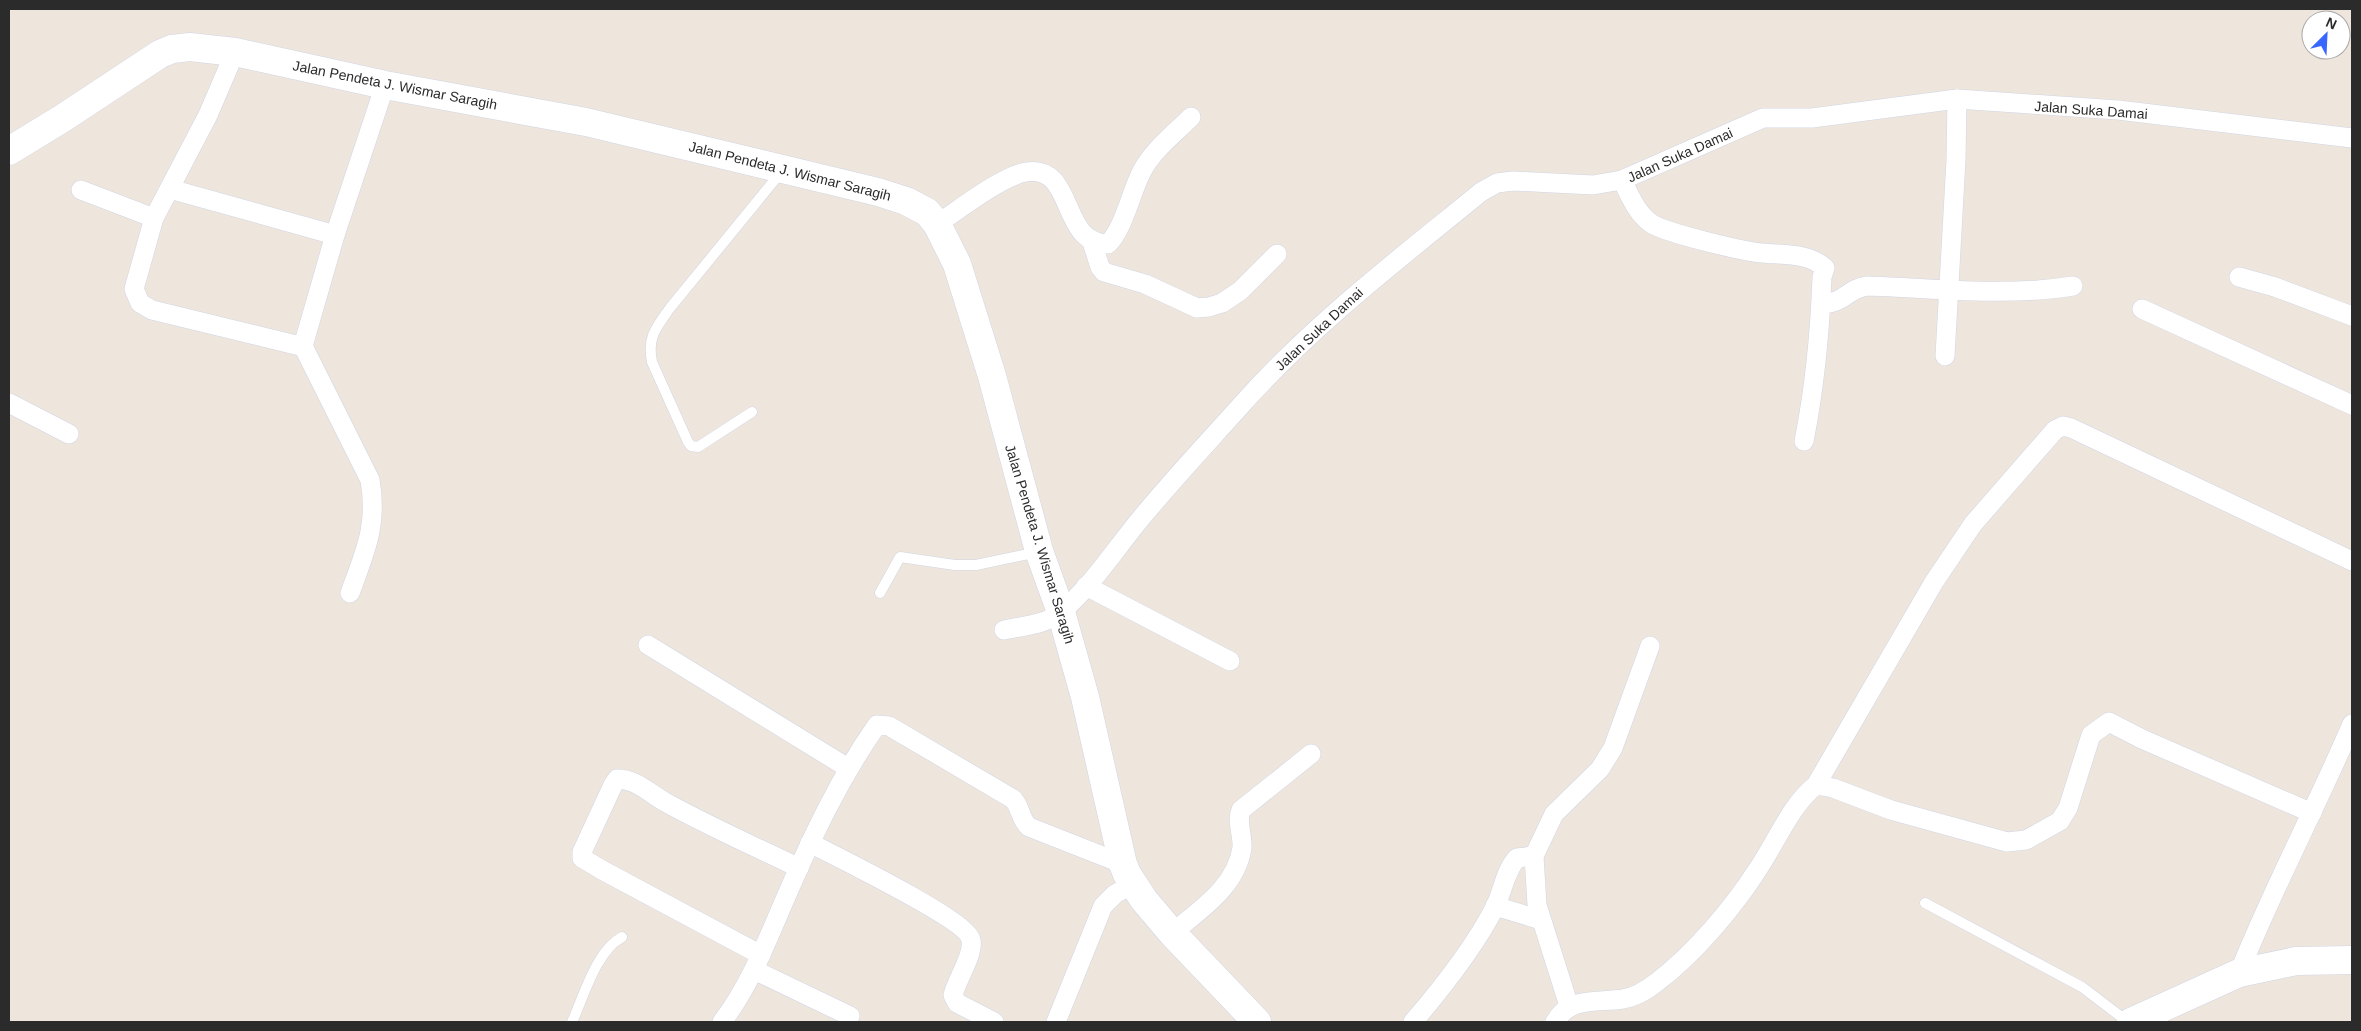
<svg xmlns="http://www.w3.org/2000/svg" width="2361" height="1031" viewBox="0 0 2361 1031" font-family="Arial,sans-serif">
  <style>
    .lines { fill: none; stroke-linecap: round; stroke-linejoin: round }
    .lane-casing { stroke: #d1d6e5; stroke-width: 11 }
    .street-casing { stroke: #d1d6e5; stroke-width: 20 }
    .secondary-casing { stroke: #d1d6e5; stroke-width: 29 }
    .lane { stroke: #fff; stroke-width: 10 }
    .street { stroke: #fff; stroke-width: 19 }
    .secondary { stroke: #fff; stroke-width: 28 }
    .labels { text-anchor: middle; stroke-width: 4; stroke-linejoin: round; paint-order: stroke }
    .street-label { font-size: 14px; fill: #2b2b2b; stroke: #fff }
  </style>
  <rect width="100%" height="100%" fill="#eee5dc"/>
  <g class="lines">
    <defs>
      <g id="lane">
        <path d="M752 412 698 447 691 446 688 442 652 362C647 337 656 328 670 308L782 171"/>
        <path d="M880 593 900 557 955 565H976L1038 552"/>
        <path d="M1925 903 2082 987 2128 1022"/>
        <path d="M572 1022C584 996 596 951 622 937"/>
      </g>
      <g id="street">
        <path d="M235 52 208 115 154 218 134 289 140 303 152 310 296 345 303 346 335 235 385 85"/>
        <path d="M1622 180C1630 196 1637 214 1652 224 1667 233 1744 252 1763 253 1784 255 1809 253 1825 268L1822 277C1820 332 1815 386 1804 441"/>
        <path d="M170 189 335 235"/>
        <path d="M81 190 154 218"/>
        <path d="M937 224C959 210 1002 176 1026 172 1076 164 1059 244 1108 244 1124 228 1131 192 1142 171 1153 150 1174 134 1191 117"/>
        <path d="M1091 239 1100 267 1104 272 1145 284 1197 308 1209 307 1222 303 1240 291 1277 254"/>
        <path d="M2239 277 2275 287 2352 316"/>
        <path d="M1821 304C1846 303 1846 289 1867 286 1935 288 2005 297 2073 286"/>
        <path d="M2142 309 2352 405"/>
        <path d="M303 346 370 480C378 525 365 552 350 593"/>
        <path d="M1945 356 1956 160 1957 99"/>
        <path d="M9 403 69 434"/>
        <path d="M1086 586 1230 661"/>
        <path d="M1004 630C1023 626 1045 625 1061 612 1092 586 1116 548 1142 517 1174 478 1210 440 1244 402 1315 323 1399 259 1481 192L1497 183 1513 181 1593 185 1622 180 1763 118H1812L1957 99 2118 110 2352 138"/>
        <path d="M648 645 848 768"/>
        <path d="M1816 785 1833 788 1891 810 2007 842 2026 840 2060 821 2068 808 2091 735 2109 722 2142 739 2312 813"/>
        <path d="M810 843C835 856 967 920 971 940 974 955 957 979 953 995L957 1003 994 1022"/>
        <path d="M1495 906 1541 920"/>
        <path d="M1172 933C1200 910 1236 887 1242 848 1243 835 1236 821 1241 810L1311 754"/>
        <path d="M761 955 602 870 582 858V852L613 785 617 779C636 779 649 793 665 802 708 826 754 846 799 868"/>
        <path d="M754 970 850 1016"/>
        <path d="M2239 973C2273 888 2316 808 2352 724"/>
        <path d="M1569 1006 1537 905 1534 856 1554 814 1600 769 1613 748 1650 646"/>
        <path d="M722 1022C752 983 769 935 789 890 814 833 841 776 877 725L889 726 1013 799C1021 807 1020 820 1029 827L1123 864"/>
        <path d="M1056 1022 1103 906 1115 894 1133 884"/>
        <path d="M1413 1022C1443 987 1474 948 1495 907 1503 891 1505 871 1517 858L1534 856"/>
        <path d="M1555 1022C1570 996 1597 1003 1623 999 1635 997 1647 990 1657 982 1694 954 1733 908 1758 869 1777 841 1790 806 1816 785L1934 582 1973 524 2055 430 2063 426 2071 428 2352 561"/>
      </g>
      <g id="secondary">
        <path d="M9 151 63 118 160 54 172 49 190 47 235 52 385 85 586 122 878 192 906 201 927 212 937 224 957 264 992 376 1039 551 1061 612 1085 697 1123 864 1127 874 1144 900 1172 933 1257 1022"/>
        <path d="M2131 1022 2239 973 2296 961 2352 960"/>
      </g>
    </defs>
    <use href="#lane" class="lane-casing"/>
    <use href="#street" class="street-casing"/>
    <use href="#secondary" class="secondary-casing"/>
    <use href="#lane" class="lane"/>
    <use href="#street" class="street"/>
    <use href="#secondary" class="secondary"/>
  </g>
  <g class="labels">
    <g class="street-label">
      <text transform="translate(395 85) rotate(11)" y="5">Jalan Pendeta J. Wismar Saragih</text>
      <text transform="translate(2091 110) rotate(4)" y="5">Jalan Suka Damai</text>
      <text transform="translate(1680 155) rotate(-24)" y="5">Jalan Suka Damai</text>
      <text transform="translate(790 171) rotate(14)" y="5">Jalan Pendeta J. Wismar Saragih</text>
      <text transform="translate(1319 329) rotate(-43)" y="5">Jalan Suka Damai</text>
      <text transform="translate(1040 544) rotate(73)" y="5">Jalan Pendeta J. Wismar Saragih</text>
    </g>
  </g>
  <rect width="2361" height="1031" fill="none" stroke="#2b2b2b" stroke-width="20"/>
  <g transform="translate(2326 35) rotate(24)"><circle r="24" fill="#ffffff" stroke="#aaaaaa"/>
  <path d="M0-4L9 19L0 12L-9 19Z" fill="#3867ff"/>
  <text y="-8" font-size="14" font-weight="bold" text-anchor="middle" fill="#2b2b2b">N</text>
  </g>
</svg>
